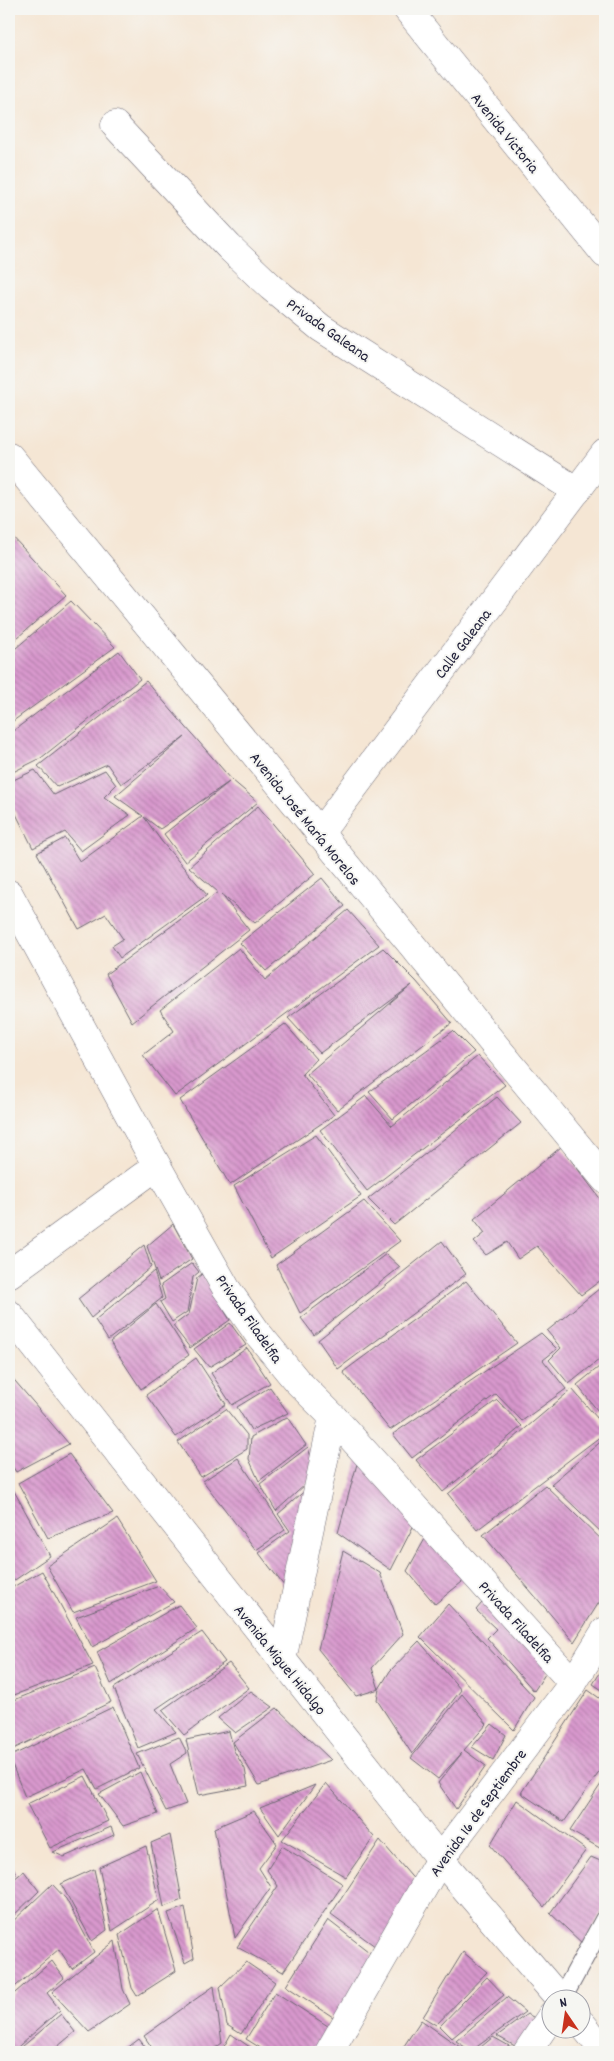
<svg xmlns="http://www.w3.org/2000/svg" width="614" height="2061" viewBox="0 0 614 2061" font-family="Dekko,sans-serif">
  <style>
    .building { fill: url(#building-back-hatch) }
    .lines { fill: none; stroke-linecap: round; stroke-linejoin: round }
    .lane-casing { stroke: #6c6771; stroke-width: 21 }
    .street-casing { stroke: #6c6771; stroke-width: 29 }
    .primary-casing { stroke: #6c6771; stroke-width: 29 }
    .lane { stroke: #fff; stroke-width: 19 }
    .street { stroke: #fff; stroke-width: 28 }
    .primary { stroke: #fff; stroke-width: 28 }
    .labels { text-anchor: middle; stroke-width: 4; stroke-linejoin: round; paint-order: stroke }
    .street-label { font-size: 16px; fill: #22223b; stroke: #f6f6f2 }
  </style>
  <defs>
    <pattern id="building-back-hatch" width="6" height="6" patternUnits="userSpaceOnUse" patternTransform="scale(1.25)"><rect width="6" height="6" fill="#d999ce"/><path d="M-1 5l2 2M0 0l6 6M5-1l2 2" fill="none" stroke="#b07ca8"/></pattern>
  </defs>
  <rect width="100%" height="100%" fill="#f6f6f2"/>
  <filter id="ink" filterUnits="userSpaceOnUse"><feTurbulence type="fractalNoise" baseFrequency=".02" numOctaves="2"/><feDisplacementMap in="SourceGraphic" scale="10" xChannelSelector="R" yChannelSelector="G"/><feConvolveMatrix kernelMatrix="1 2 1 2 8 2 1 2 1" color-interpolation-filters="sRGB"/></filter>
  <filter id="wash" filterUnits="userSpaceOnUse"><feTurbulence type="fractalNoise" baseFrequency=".0096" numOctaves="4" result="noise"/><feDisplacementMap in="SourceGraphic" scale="20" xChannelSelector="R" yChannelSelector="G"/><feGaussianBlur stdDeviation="1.12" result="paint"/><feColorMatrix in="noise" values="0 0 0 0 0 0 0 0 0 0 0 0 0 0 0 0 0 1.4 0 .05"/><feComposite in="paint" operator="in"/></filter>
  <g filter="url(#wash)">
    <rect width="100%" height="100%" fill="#f5e6d4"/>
    <g id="blocks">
      <g class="building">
        <path d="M11 535 66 595 9 645V536Z"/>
        <path d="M71 601 115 647 9 724V654Z"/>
        <path d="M119 651 140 679 41 758 9 774V734Z"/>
        <path d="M146 681 232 780 258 802 185 862 164 834 229 782 160 829 144 817 162 842 207 895 120 958 112 946 123 939 106 914 79 929 37 853 65 838 80 862 143 816 115 796 185 737 121 784 107 764 57 787 38 766Z"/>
        <path d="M35 770 54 795 105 770 116 785 104 797 130 815 81 851 65 832 33 848 9 800V782Z"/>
        <path d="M258 806 315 874 255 923 221 894 249 930 132 1022 106 974 218 892 189 867Z"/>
        <path d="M322 878 345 906 266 971 240 943Z"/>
        <path d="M348 910 379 945 175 1096 143 1055 174 1031 160 1010 239 948 265 980Z"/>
        <path d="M383 948 416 981 452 1023 337 1110 307 1074 412 985 320 1053 288 1018Z"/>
        <path d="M285 1024 316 1059 302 1074 334 1115 230 1185 180 1100Z"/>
        <path d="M453 1031 474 1052 393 1119 369 1092Z"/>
        <path d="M478 1056 505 1085 367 1191 320 1130 366 1096 392 1126Z"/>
        <path d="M497 1097 521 1123 394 1225 368 1199Z"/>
        <path d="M316 1135 361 1196 271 1258 234 1186Z"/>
        <path d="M561 1147 605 1205V1277L581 1295 537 1246 518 1259 507 1242 486 1255 474 1242 485 1233 474 1219Z"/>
        <path d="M364 1201 400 1241 300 1313 276 1265Z"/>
        <path d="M173 1224 192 1259 159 1281 147 1246Z"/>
        <path d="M442 1241 466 1274 338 1369 318 1340Z"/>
        <path d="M144 1245 151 1267 91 1318 78 1299Z"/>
        <path d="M386 1254 400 1267 314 1335 301 1318Z"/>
        <path d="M192 1263 199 1272 193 1277 187 1312 172 1322 160 1302 165 1299 161 1285Z"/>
        <path d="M154 1271 162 1298 108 1340 95 1320Z"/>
        <path d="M202 1274 230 1320 190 1348 173 1326 189 1314 197 1278Z"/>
        <path d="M466 1281 517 1343 390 1430 343 1372Z"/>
        <path d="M605 1284V1355L569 1384 549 1360 561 1348 547 1331Z"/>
        <path d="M156 1304 189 1355 141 1389 110 1342Z"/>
        <path d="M230 1323 246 1345 209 1367 194 1349Z"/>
        <path d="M541 1333 557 1349 543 1360 566 1389 522 1421 496 1394 412 1458 393 1434Z"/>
        <path d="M247 1348 270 1383 232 1405 211 1373Z"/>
        <path d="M196 1358 226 1404 176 1437 146 1395Z"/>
        <path d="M605 1362V1405L598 1411 577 1385Z"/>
        <path d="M9 1374 69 1444 16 1472 9 1461Z"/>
        <path d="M270 1387 288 1413 251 1430 237 1407Z"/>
        <path d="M572 1389 605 1427V1433L477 1530 448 1494Z"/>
        <path d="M497 1400 522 1426 443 1492 416 1460Z"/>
        <path d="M226 1409 247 1435V1449L201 1477 178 1442Z"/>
        <path d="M287 1417 306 1445 259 1481 249 1459 251 1437Z"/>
        <path d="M605 1438V1536L551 1484Z"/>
        <path d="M308 1447 316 1475 276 1511 260 1484Z"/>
        <path d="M360 1453 417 1519 391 1570 338 1533Z"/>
        <path d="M69 1454 113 1513 48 1538 18 1483Z"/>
        <path d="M238 1458 285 1530 256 1550 203 1481Z"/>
        <path d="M9 1482 50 1556 9 1584Z"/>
        <path d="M315 1482 294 1599 259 1553 290 1531 278 1514Z"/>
        <path d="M545 1485 605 1543V1593L574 1642 483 1535Z"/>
        <path d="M117 1519 156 1581 73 1612 47 1566Z"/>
        <path d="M426 1537 467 1578 435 1604 407 1571Z"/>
        <path d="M343 1551 380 1573 403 1634 372 1668 379 1689 356 1696 318 1649Z"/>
        <path d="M42 1571 93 1665 9 1697V1589Z"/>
        <path d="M159 1586 174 1602 92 1647 76 1617Z"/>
        <path d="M487 1597 551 1665 534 1691 487 1638 496 1629 476 1610Z"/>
        <path d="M448 1604 534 1697 514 1730 420 1637Z"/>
        <path d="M179 1605 197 1628 111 1684 97 1652Z"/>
        <path d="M202 1632 225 1662 156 1709 176 1732 138 1748 114 1688Z"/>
        <path d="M419 1641 461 1690 412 1754 377 1700 379 1689 390 1671Z"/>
        <path d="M229 1663 249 1688 184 1735 162 1710Z"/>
        <path d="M605 1665V1692L593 1684Z"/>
        <path d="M95 1668 111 1702 9 1751V1702Z"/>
        <path d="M588 1690 605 1702V1764L564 1822 521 1793Z"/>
        <path d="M251 1691 273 1707 235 1733 218 1718Z"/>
        <path d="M462 1694 487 1724 464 1750 486 1766 456 1809 438 1783 462 1753 438 1779 411 1758Z"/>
        <path d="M113 1707 139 1768 97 1789 86 1769 25 1797 9 1757Z"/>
        <path d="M277 1708 331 1760 259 1785 233 1742Z"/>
        <path d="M492 1724 506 1735 493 1760 472 1747Z"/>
        <path d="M229 1731 234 1751 245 1769 248 1786 199 1795 186 1740Z"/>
        <path d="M179 1737 187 1753 170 1764 186 1804 166 1811 137 1754Z"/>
        <path d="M140 1772 158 1814 123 1826 99 1794Z"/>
        <path d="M85 1776 108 1821 50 1848 27 1804Z"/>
        <path d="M605 1778V1851L570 1831Z"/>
        <path d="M326 1783 374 1837 346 1877 282 1840Z"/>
        <path d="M315 1785 279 1835 260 1808Z"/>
        <path d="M517 1800 586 1850 544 1907 490 1845Z"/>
        <path d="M254 1811 277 1844 259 1868 271 1887 235 1938 214 1828Z"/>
        <path d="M111 1827 114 1835 64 1857 53 1852Z"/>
        <path d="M170 1835 182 1900 164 1907 151 1843Z"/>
        <path d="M380 1840 417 1883 379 1949 331 1914Z"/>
        <path d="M146 1846 159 1900 112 1931 99 1867Z"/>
        <path d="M282 1846 343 1884 283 1972 237 1947 278 1886 267 1870Z"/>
        <path d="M9 1857 16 1874 9 1880Z"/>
        <path d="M591 1857 605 1863V1905L584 1945 550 1913Z"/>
        <path d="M94 1869 107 1930 92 1941 61 1884Z"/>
        <path d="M24 1871 39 1891 9 1920V1883Z"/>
        <path d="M52 1884 66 1899 94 1952 72 1969 59 1949 9 1992V1925Z"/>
        <path d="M185 1907 194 1958 185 1963 168 1913Z"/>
        <path d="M158 1909 176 1971 137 1996 132 1988 119 1935Z"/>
        <path d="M328 1920 373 1955 339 2021 286 1986Z"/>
        <path d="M115 1941 123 1989 130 2004 89 2032 52 1992Z"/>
        <path d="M463 1952 487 1972 436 2025 423 2017Z"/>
        <path d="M52 1961 64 1978 47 1993 60 2010 12 2052 9 2048V1998Z"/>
        <path d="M246 1962 275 1982 241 2034 227 2025 220 1987Z"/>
        <path d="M487 1977 504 1995 452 2038 440 2026Z"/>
        <path d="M214 1986 222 2043 210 2052H155L144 2036Z"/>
        <path d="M275 1992 331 2028 319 2052H267L246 2039Z"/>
        <path d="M507 1997 525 2012 471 2051 456 2041Z"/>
        <path d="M61 2014 75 2032 51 2052H16Z"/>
        <path d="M527 2014 541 2021 522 2050 497 2036Z"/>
        <path d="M421 2020 467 2052H400Z"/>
        <path d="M231 2034 257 2052H221Z"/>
        <path d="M493 2037 520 2052H475Z"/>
        <path d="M139 2039 149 2052H122Z"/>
      </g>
    </g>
  </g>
  <g filter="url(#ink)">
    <use href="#blocks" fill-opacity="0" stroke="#6c6771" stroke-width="1"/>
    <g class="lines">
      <defs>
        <path id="lane" d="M562 1998 605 1919"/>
        <g id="street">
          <path d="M407 9 605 254"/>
          <path d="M115 125 229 247 271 287 321 328 577 491"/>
          <path d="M9 456 605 1179"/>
          <path d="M319 834 605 453"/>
          <path d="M9 894 157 1166 226 1288 259 1335 296 1380 333 1417 573 1683"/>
          <path d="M9 1274 157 1166"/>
          <path d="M282 1660 333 1417"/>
          <path d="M329 2052 440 1859 573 1683 605 1631"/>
          <path d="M527 2052 552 2015"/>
        </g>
        <g id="primary">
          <path d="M9 1314 440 1859 559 1998"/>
          <path d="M582 2024 605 2052"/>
        </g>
      </defs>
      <use href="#lane" class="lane-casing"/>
      <use href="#street" class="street-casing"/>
      <use href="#primary" class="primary-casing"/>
      <use href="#lane" class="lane"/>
      <use href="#street" class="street"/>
      <use href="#primary" class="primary"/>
    </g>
  </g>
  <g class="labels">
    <g class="street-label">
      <text transform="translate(506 132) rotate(51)" y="6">Avenida Victoria</text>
      <text transform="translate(329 329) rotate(35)" y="6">Privada Galeana</text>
      <text transform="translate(462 643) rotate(-53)" y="6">Calle Galeana</text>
      <text transform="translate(306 818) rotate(51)" y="6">Avenida José María Morelos</text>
      <text transform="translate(250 1318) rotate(55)" y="6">Privada Filadelfia</text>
      <text transform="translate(517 1621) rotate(48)" y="6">Privada Filadelfia</text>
      <text transform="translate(281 1659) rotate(51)" y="6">Avenida Miguel Hidalgo</text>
      <text transform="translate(477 1812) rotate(-54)" y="6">Avenida 16 de Septiembre</text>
    </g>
  </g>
  <rect width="614" height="2061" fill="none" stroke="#f6f6f2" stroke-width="30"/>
  <g transform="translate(566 2014) rotate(347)"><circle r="24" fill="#f6f6f2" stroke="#a1a1a9"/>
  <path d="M0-4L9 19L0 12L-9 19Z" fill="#c8321e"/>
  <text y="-8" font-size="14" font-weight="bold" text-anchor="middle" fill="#22223b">N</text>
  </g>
</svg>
